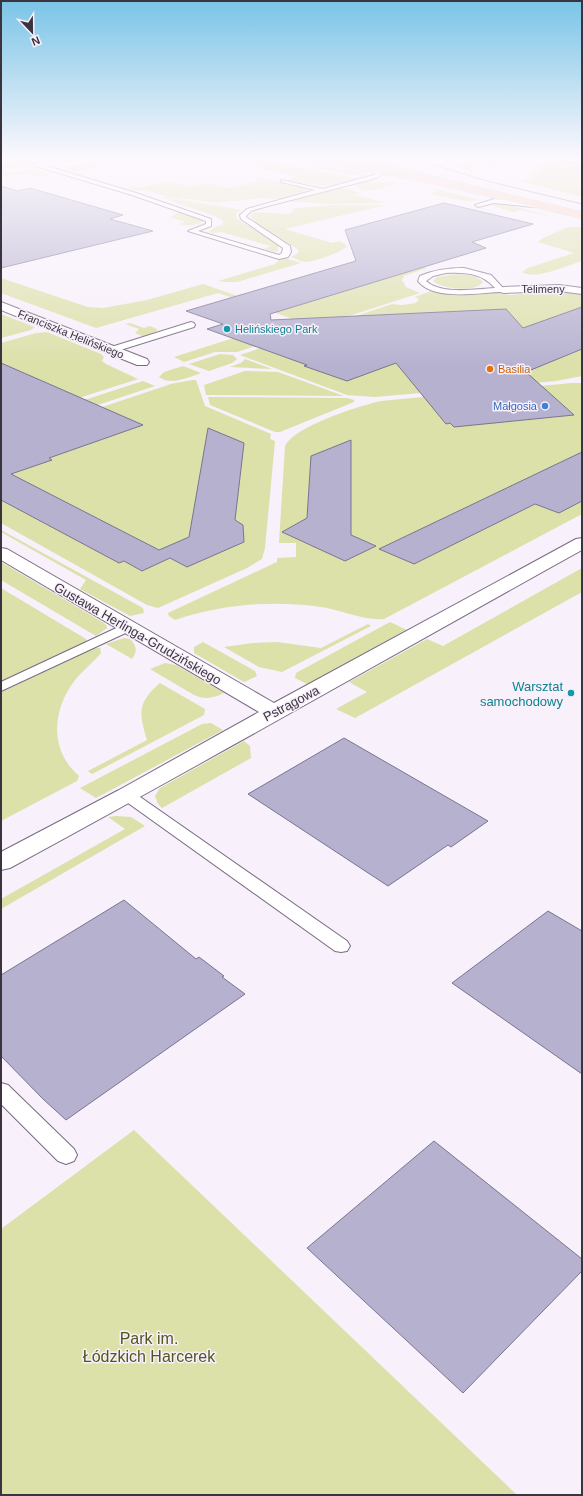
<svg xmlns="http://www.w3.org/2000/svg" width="583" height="1496" viewBox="0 0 583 1496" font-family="Arial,sans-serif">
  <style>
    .green { fill: #dce0a9 }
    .building { fill: #b6b1cf; stroke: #797591 }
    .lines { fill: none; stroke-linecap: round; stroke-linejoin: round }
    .service-casing { stroke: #796981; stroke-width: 2 }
    .minor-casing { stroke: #796981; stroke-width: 2 }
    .primary-casing { stroke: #d4d2d5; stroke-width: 2 }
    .service { fill: #fff; fill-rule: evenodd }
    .minor { fill: #fff; fill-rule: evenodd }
    .primary { fill: #f8ceb9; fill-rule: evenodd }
    .tram { stroke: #867f8a; stroke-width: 1 }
    .culture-dot { fill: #0f9aa8; stroke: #f8f0fb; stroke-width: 1.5 }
    .food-dot { fill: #e8710a; stroke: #f8f0fb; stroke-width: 1.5 }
    .shop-dot { fill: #3f7fe0; stroke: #f8f0fb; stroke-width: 1.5 }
    .labels { text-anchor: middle; stroke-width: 3; stroke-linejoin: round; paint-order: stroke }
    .far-street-label { font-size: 11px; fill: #3b343f; stroke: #f8f0fb }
    .far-culture-label { font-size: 11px; fill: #0d838f; stroke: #f8f0fb; text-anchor: start }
    .far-food-label { font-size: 11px; fill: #c56008; stroke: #f8f0fb; text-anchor: start }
    .far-shop-label { font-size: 11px; fill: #366cbe; stroke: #f8f0fb; text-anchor: end }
    .street-label { font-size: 13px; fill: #3b343f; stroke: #f8f0fb }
    .culture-label { font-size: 13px; fill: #0d838f; stroke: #f8f0fb; text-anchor: end }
    .near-park-label { font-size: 16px; fill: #53551f; stroke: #f8f0fb }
  </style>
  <rect width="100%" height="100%" fill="#f8f0fb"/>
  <g class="green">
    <path d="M183 157 252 158 358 179C326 188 319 187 287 180L296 177 229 160 220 162 206 160 187 161 181 159 159 164 147 161 130 164 124 162 74 172 63 167 82 164Z"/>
    <path d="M262 157H272L359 172 365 176 363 177Z"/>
    <path d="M314 157H365L415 171 523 197 520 198 414 174Z"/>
    <path d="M491 157H556L495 167 499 168 497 169 481 165 468 168 474 170 472 171 454 166Z"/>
    <path d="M562 158 582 163V197L521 181 533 178 530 176V173L543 170 534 167Z"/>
    <path d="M33 170 50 175 39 177 27 173 1 178V173Z"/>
    <path d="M261 178 303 188 307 191 281 199 262 198 224 202H209L182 198 166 199 164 198 169 197 145 190 136 191 127 188 131 186 138 188 169 181 190 187 206 183 228 188 260 181 255 179Z"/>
    <path d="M366 181 410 184 482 200 467 201 429 194 437 191C428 189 409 182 400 183 386 185 367 197 355 185Z"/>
    <path d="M334 189H347L360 193 354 195 386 203 329 204 289 201Z"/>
    <path d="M177 199 242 210 236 213V218L278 245V251L276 252 264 249 271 246 221 232 211 233 209 231C213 228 218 225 223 225L222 220 215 216 168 200Z"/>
    <path d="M499 203 562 219 520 210 513 212 492 206Z"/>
    <path d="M337 205H386L285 229 332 243 340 241 347 246C343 252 313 262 306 262 301 262 295 258 291 257L298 253 299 250 257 223 250 216 254 212 290 214 294 210 292 209 295 208Z"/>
    <path d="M180 212 198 218 203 222C196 226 187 226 179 224L185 222 170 217Z"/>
    <path d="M568 227H582V261C568 265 534 281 522 272L528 268 574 253 538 242 543 238Z"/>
    <path d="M285 258 301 263 237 282H227L218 281 275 264 279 260Z"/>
    <path d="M423 267 427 268 404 276 402 280 406 287 420 293 237 352H215L184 362 174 357 293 319 218 293 96 328 1 293V278L88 307 103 308 147 300 203 284 281 311Z"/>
    <path d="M457 274 473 276 481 280 483 282C475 293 444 289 434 282V280L437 277Z"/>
    <path d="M431 291 457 295 497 293 511 295 520 294 528 292 552 291 582 293V376L556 381 375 397 347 395 240 355 392 304 402 305 416 303 419 299 415 297Z"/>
    <path d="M1 314 35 327 31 330 1 338Z"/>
    <path d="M130 323 144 328 150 326 157 329V331L144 337 135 333 139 329 125 324Z"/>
    <path d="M47 332 101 354 104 357 102 361 106 364 138 379 1 423V343L36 333Z"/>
    <path d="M220 354 233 355 237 359 232 363 209 371 189 364Z"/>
    <path d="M245 359 272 369 230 367 241 363Z"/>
    <path d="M183 366 201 373C189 377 171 386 159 377L164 372Z"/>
    <path d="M245 371 278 372 344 396 206 395 204 385Z"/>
    <path d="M192 380H196L205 406 271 434 270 439 275 441 265 548 262 559 247 568 158 608 147 605 1 523V441L171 384Z"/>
    <path d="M143 381 155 386 1 437V427Z"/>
    <path d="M572 383H582V514L384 619C365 621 341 610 321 607 272 600 222 604 175 620L169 616 168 613 277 562V558L296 557V543H279L285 446C295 426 359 406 381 401Z"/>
    <path d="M208 397 347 398 354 400V402L280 432H275L210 405Z"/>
    <path d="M1 530 143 608 144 613 130 616 80 589 86 580 1 532Z"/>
    <path d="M1 562 104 623 107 626V628L96 636 1 580Z"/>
    <path d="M582 568V592L355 718 336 709 367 692 349 682 427 639 443 646Z"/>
    <path d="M1 588 86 639 87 642 1 682Z"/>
    <path d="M390 622 407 630 307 684 295 678 296 673Z"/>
    <path d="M368 624 371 626 282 672 259 667 224 647 253 643 277 642 321 648Z"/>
    <path d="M124 638 130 639C136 645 138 651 132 659L106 644Z"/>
    <path d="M203 642 255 671 257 676 244 682 194 653V647Z"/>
    <path d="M95 648H100L101 653C93 663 83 670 75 680 52 710 49 750 79 776L77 781 1 821V692Z"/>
    <path d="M165 663 176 665 224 693C214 698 205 700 194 695L150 669Z"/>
    <path d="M160 683 205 709 204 715 92 774 88 771 147 740C139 713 137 703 160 683Z"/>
    <path d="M211 723 223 730 96 798 80 788 202 724Z"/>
    <path d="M244 741 250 746 251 758 162 808 158 804 155 796 160 788Z"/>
    <path d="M116 816 131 817 145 826 1 909V899L125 829 108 817Z"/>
    <path d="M134 1130 517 1495H1V1229Z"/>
  </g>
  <g class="building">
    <path d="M1 186 18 191 30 188 123 215 110 219 153 231 1 268Z"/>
    <path d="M444 203 533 224 472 242 486 248 270 314 271 320 506 309 523 328 582 307V349L526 372 574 415 454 427 450 423 446 424 396 363 347 381 304 366 307 365 207 329 223 324 186 311 356 261 345 230Z"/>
    <path d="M1 363 143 425 49 458 52 460 11 474 159 550 189 537 208 428 244 443 235 520 243 525 244 542 187 567 170 558 142 571 124 561 119 563 1 500Z"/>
    <path d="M351 440V535L376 546 345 561 282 532 307 518 311 456Z"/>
    <path d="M582 452V501L559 513 535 504 414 564 379 549Z"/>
    <path d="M344 738 488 821 451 847 448 845 388 886 248 794Z"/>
    <path d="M124 900 196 959 199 957 224 976 222 977 245 994 66 1120 43 1099 1 1056V975Z"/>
    <path d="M548 911 582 931V1074L452 983Z"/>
    <path d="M434 1141 582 1259V1271L463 1393 307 1248Z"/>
  </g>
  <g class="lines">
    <defs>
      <g id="service">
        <path d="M20 157H26L27 160 136 193 211 219V226L198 231 279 255 282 253 283 248 241 219 240 215 247 209 315 190 281 182V180L323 189 374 175 380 169 385 170 378 177 369 180 268 206 251 211 246 216V217L290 246 291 252 288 257 279 259 188 231 206 224V221L132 195 22 162Z"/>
        <path d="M494 199 534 203 537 205 534 207 494 203 478 207 475 205Z"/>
        <path d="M464 268 491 275 503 288 508 290 504 292C480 292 435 302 418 281L420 276C434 270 448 268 464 268ZM446 273C465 272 482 273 495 288 476 289 441 295 426 281L433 276Z"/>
        <path d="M191 322 194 323 195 325 194 327 114 352H108L107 350 108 348Z"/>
        <path d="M127 623 132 624 134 627 132 630 1 691V682Z"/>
        <path d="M127 790 133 792 347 941 350 946 347 951 341 952 335 951 121 798 119 795 121 792Z"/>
        <path d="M1 1083 8 1085 74 1149 77 1155 74 1161 66 1164 58 1161 1 1104Z"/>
      </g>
      <g id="minor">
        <path d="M558 157 582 158V164L559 159Z"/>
        <path d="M559 285 582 288V294L559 291 504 293 500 292 498 290 500 288 504 287Z"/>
        <path d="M1 302 147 359 149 362 147 365H137L1 310Z"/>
        <path d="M582 538V550C391 656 202 764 10 868L1 870V852L119 790 259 712 1 560V548L7 549 274 703 576 539Z"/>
      </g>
      <g id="primary">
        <path d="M56 157H87L83 160 1 168V162Z"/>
        <path d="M298 157H317L427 176 582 212V218L427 182 302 160Z"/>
      </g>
    </defs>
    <use href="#service" class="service-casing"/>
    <use href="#minor" class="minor-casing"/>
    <use href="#primary" class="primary-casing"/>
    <use href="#service" class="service"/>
    <use href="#minor" class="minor"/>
    <use href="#primary" class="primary"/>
    <path class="tram" d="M408 157 487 181 582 204"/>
  </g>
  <linearGradient id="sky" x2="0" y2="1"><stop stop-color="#7ac4e6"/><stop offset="0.43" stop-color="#fcf8fd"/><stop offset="1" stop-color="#fcf8fd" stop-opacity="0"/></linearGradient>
  <rect width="583" height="367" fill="url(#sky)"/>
  <g class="culture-dot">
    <circle cx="227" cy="329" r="4"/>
    <circle cx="571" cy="693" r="4"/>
  </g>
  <circle class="food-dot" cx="490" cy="369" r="4"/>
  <circle class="shop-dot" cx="545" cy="406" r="4"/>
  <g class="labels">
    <g class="far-street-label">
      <text x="543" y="293">Telimeny</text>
      <text transform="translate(71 334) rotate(22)" y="4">Franciszka Helińskiego</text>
    </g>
    <g class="far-culture-label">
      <text x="235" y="333">Helińskiego Park</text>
    </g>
    <g class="far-food-label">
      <text x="498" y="373">Basilia</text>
    </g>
    <g class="far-shop-label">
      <text x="537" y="410">Małgosia</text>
    </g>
    <g class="street-label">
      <text transform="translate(138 633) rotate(30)" y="5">Gustawa Herlinga-Grudzińskiego</text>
      <text transform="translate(291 703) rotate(-28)" y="5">Pstrągowa</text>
    </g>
    <g class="culture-label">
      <text x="563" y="691">Warsztat<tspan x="563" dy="15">samochodowy</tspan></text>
    </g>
    <g class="near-park-label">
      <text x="149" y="1344">Park im.<tspan x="149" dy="18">Łódzkich Harcerek</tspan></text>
    </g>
  </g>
  <rect width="583" height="1496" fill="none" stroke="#3b343f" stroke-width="4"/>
  <g transform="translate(32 32) rotate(158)" stroke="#f8f0fb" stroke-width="3" paint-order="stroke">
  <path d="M0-3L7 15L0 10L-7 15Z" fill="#3b343f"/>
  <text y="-6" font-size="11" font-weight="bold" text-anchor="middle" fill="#3b343f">N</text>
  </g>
</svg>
